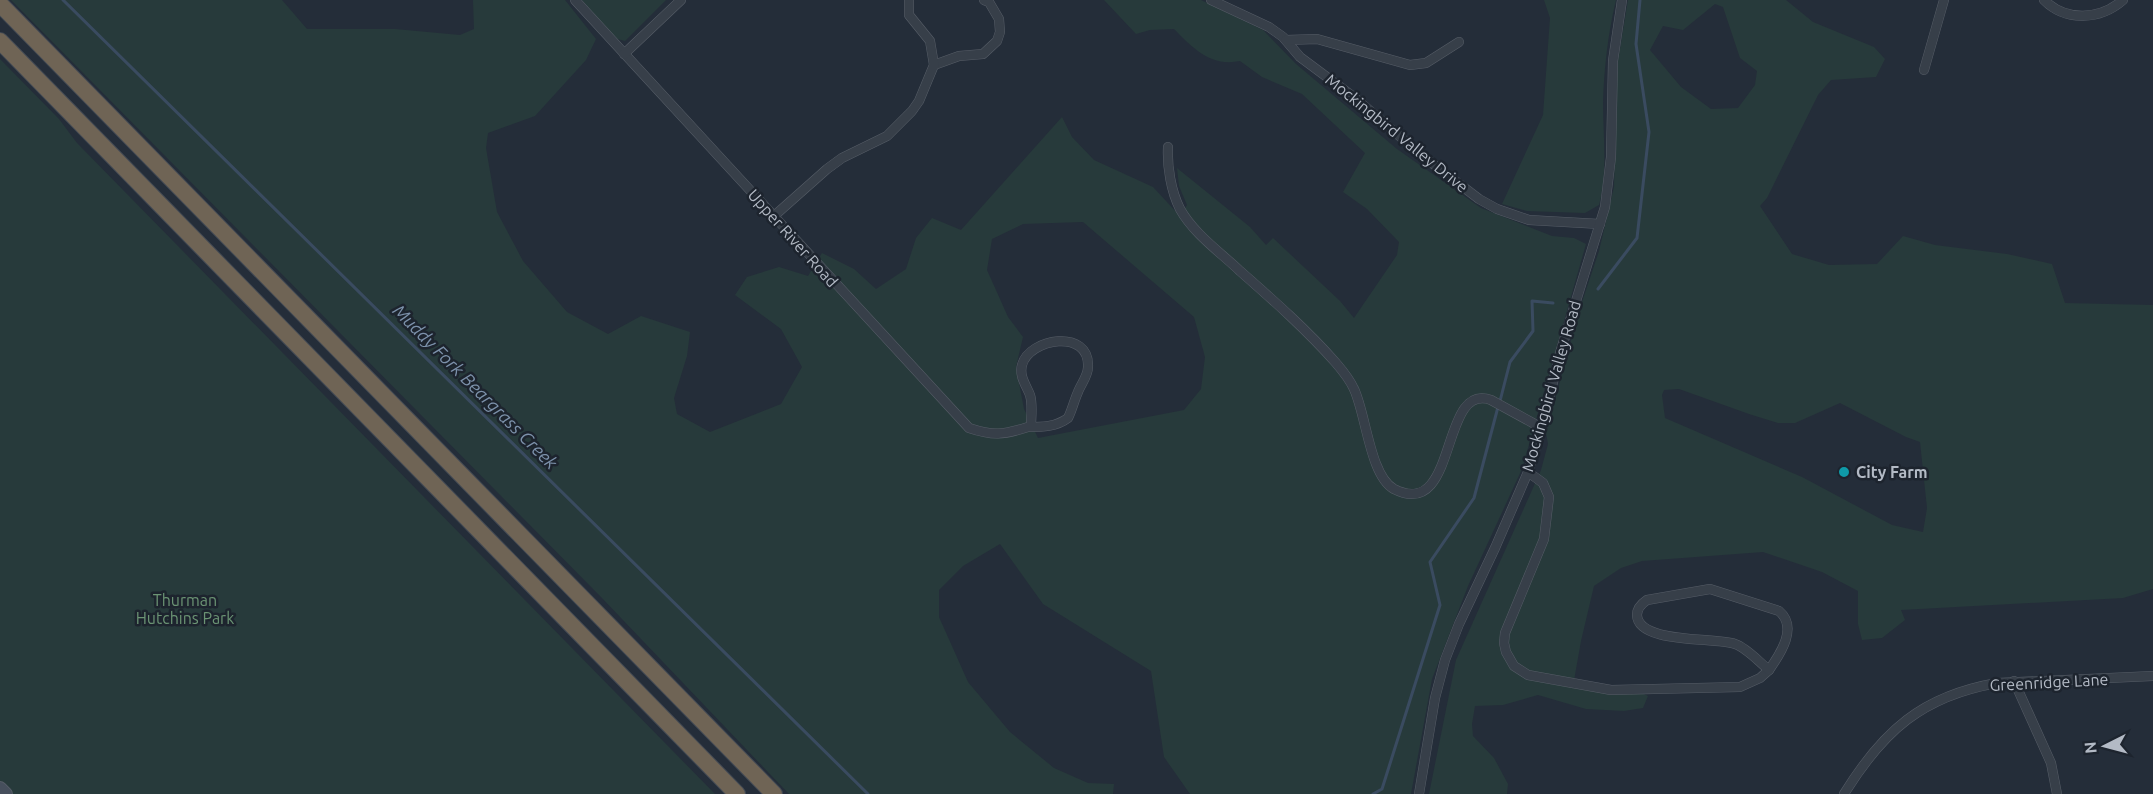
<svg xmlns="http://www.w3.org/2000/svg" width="2153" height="794" viewBox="0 0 2153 794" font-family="Ubuntu,sans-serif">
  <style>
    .green { fill: #273a3b; fill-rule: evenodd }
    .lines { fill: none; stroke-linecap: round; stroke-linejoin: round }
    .stream { stroke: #3a4b60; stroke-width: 3 }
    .street-casing { stroke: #565d67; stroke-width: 10 }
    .secondary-casing { stroke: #565d67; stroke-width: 14 }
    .highway-casing { stroke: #434a54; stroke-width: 18 }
    .street { stroke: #373f49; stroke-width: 9 }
    .secondary { stroke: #464f5c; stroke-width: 12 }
    .highway { stroke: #6f6455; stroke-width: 16 }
    .culture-dot { fill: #0f9aa8; stroke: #1d242e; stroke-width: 2 }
    .labels { text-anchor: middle; stroke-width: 5; stroke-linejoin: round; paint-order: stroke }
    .street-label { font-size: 16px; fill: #b3bac5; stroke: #1d242e }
    .poi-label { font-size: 16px; font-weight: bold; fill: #b3bac5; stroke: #1d242e; text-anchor: start }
    .park-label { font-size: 16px; fill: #6b9474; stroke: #1d242e }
    .water-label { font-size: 18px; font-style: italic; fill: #7c91aa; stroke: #1d242e }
  </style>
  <rect width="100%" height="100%" fill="#242d39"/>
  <g class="green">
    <path d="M11 0H282L307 29H395L460 35 474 29 473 0H565L596 39 586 60 535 116 488 133 486 148 497 212 523 261 567 312 608 334 641 316 690 332 687 356 674 398 677 414 710 432 781 404 802 367 781 329 735 295 747 277 779 267 808 276 822 253 854 269 876 289 906 269 916 238 932 218 961 230 1062 117 1072 137 1094 160 1153 187 1180 216 1187 205 1179 186 1177 168 1250 227 1266 245 1273 238 1340 301 1354 318 1397 255 1399 242 1367 209 1343 192 1365 153 1302 94 1262 77 1240 61C1210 67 1193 48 1174 29L1150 30 1136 34 1104 0H1201L1263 30 1296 64 1397 149 1481 208 1552 236 1574 238 1586 244 1522 469 1468 586 1432 679 1411 794H1190L1164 757 1151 671 1043 604 1000 544 963 566 939 590V617L968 682 1010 732 1054 768 1088 783 1114 784 1113 794H789L601 597ZM1083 222 1194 317 1205 357 1201 389 1184 410 1038 438 1024 409 1016 367 1023 337 1008 317 987 270 992 239 1023 224Z"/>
    <path d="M582 0H666L625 41 614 38Z"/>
    <path d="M1544 0H1616C1608 33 1604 69 1603 102 1603 136 1608 172 1599 205L1585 213 1527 211 1502 204 1543 115 1550 18Z"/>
    <path d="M1628 0H1786L1813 22 1874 47 1885 59 1876 77 1831 80 1818 95 1767 198 1760 206 1792 254 1829 265 1877 264 1903 236 1935 245 2007 254 2052 264 2065 303 2153 305V589L2123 598 1901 610 1905 620 1882 638 1862 640 1858 624V591L1822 572 1763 552 1642 561 1621 568 1594 586 1581 641 1573 686 1640 692 1648 696 1643 708 1624 711 1586 709 1538 695 1503 705 1475 706 1472 724 1473 736 1494 758 1508 784 1507 794H1429L1456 660 1541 470 1548 444 1546 433 1579 311 1599 251 1614 187 1617 67ZM1715 4 1723 7 1740 58 1757 71 1755 85 1738 108 1711 109 1681 87 1650 50 1663 26 1683 30ZM1679 389 1749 414 1778 423H1795L1840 403 1906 437 1920 442 1927 508 1923 532 1892 525 1802 477 1665 418 1662 395 1664 390Z"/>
    <path d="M0 59 59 119 77 143 715 794H0Z"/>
  </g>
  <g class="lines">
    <g class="stream">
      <path d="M63 0 868 794"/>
      <path d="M1598 289 1637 238 1649 132 1636 44 1640 0"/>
      <path d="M1500 401 1510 362 1533 331 1532 301 1553 303"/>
      <path d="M1373 794 1382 789 1440 605 1430 562 1474 498 1498 407"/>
    </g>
    <defs>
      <g id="street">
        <path d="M575 0 969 428C993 436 1003 435 1028 427 1042 427 1056 427 1068 418 1072 410 1074 401 1078 392 1081 384 1088 376 1088 367 1090 328 1029 338 1022 365 1019 376 1026 385 1030 395 1033 405 1031 417 1031 427"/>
        <path d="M1211 0 1269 27 1283 37 1300 57 1355 98 1424 157 1479 199 1497 209 1529 220 1600 224"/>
        <path d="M2044 0C2066 22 2100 20 2123 0"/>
        <path d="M1286 40 1317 39 1410 65 1426 63 1459 42"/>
        <path d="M624 54 681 0"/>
        <path d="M934 65 959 56 983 54 997 41 1000 32 999 19 989 2 984 0"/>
        <path d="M1924 70 1944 0"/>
        <path d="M1168 147C1167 167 1171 191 1180 209 1194 234 1220 252 1240 271 1273 300 1307 330 1336 363 1342 370 1350 380 1354 389 1366 414 1370 476 1394 489 1459 522 1439 381 1491 400L1542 428"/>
        <path d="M774 216 827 169 842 158 887 136 912 111 919 101 934 65 930 41 909 15V0"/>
        <path d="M1528 472 1543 483 1549 497 1544 539 1505 633 1504 643 1506 652 1514 666 1528 675 1611 690 1740 687 1760 678 1769 670"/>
        <path d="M1710 589 1779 611C1798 627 1781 653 1769 670 1759 662 1747 648 1735 644 1715 637 1638 644 1637 615 1637 608 1641 604 1647 600Z"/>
        <path d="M2014 681 2051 763 2057 794"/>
        <path d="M1419 794 1435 698 1445 660 1459 624 1495 548 1528 472 1542 428 1560 353 1605 207 1611 157 1613 61 1622 0"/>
        <path d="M1844 794C1883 731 1922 696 1997 683L2153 676"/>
      </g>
      <path id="secondary" d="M0 788 6 794"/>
      <g id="highway">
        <path d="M0 4 774 794"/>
        <path d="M0 41 737 794"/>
      </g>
    </defs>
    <use href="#street" class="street-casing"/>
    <use href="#secondary" class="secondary-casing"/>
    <use href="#highway" class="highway-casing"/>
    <use href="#street" class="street"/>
    <use href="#secondary" class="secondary"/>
    <use href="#highway" class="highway"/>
  </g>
  <circle class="culture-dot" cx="1844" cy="472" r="6"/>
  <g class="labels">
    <g class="street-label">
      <text transform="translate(1397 133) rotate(39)" y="6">Mockingbird Valley Drive</text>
      <text transform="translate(793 238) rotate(48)" y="6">Upper River Road</text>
      <text transform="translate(1551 386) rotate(-74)" y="6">Mockingbird Valley Road</text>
      <text transform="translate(2049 682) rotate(-3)" y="6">Greenridge Lane</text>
    </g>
    <g class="poi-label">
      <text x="1856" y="478">City Farm</text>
    </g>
    <g class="park-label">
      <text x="185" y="606">Thurman<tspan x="185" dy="18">Hutchins Park</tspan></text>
    </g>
    <g class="water-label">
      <text transform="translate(475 387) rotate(45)" y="6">Muddy Fork Beargrass Creek</text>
    </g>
  </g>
  <g transform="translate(2105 746) rotate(264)" stroke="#1d242e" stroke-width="4.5" paint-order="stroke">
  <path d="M0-4.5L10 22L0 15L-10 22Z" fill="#b3bac5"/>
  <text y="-9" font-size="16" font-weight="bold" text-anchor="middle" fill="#b3bac5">N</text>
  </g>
</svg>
